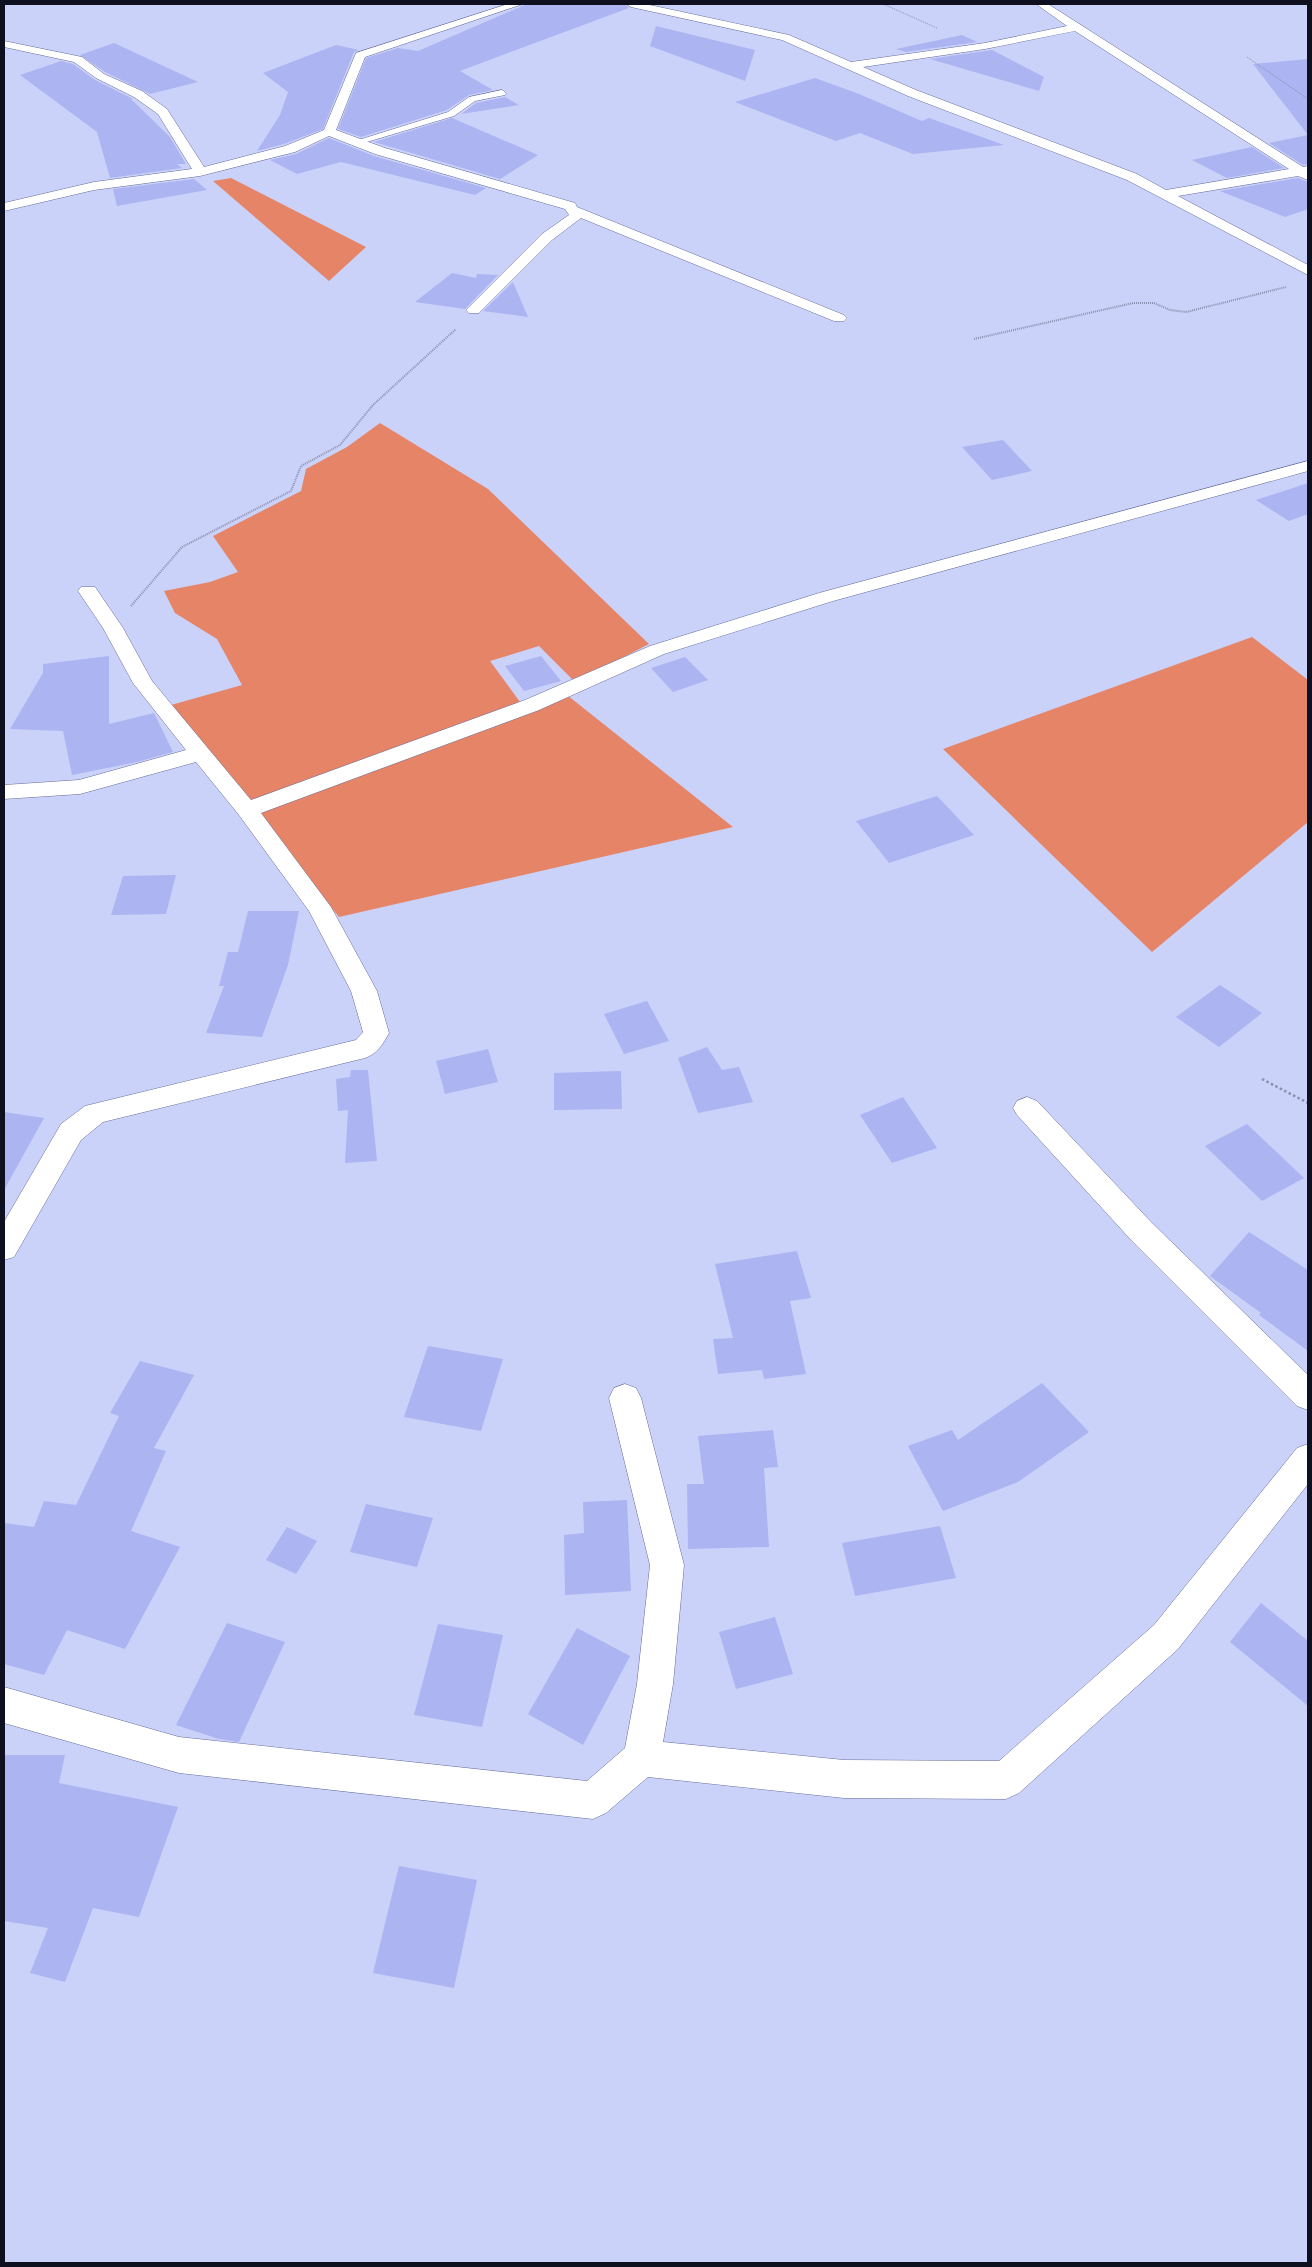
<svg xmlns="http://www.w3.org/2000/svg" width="1312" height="2267" viewBox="0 0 1312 2267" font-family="'Roboto Condensed',sans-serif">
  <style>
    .green { fill: #e58467 }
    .building { fill: #acb4f1 }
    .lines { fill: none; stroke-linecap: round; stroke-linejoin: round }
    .service-casing { stroke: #666c98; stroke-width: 1 }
    .minor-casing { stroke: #666c98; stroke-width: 1 }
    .path-far2 { stroke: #898fae; stroke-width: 1; stroke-dasharray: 1 1; stroke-linecap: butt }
    .path-far1 { stroke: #898fae; stroke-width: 2; stroke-dasharray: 1 1; stroke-linecap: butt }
    .path { stroke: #898fae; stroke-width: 2.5; stroke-dasharray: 2.5 2.5; stroke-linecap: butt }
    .service { fill: #fff; fill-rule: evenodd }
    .minor { fill: #fff; fill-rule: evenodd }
  </style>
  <rect width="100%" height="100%" fill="#cbd2fa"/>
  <g class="green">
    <path d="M231 178 366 247 329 281 213 181Z"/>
    <path d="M380 423 488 489 649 644 575 682 539 646 490 661 520 702 249 807 171 705 242 685 217 639 175 613 164 591 210 582 238 572 213 536 301 491 306 469 347 447Z"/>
    <path d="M1252 637 1308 680V822L1152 952 943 749Z"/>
    <path d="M567 695 733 827 339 917 254 812Z"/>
  </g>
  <g class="building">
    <path d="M527 4H624L629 8 460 71 493 90 469 95 447 110 361 137 338 129 366 58 398 48 418 51Z"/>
    <path d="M656 26 755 50 745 81 650 46Z"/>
    <path d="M962 35 977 42 906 52 896 49Z"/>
    <path d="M114 43 198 82 150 94 105 72 80 55Z"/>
    <path d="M336 45 359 50 354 52 323 129 284 144 257 151 280 115 288 92 263 73Z"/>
    <path d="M992 50 1044 77 1039 91 930 59Z"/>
    <path d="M1308 59V164L1303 165 1269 143 1308 135 1253 64Z"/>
    <path d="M61 61 73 64 95 80 133 99H131L170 137 186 164H177L182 168 110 178 97 132 20 75Z"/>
    <path d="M815 78 859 94 922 121 929 118 1004 145 913 154 860 133 836 141 735 102Z"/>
    <path d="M505 97 519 105 461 114 476 103Z"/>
    <path d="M452 118 538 155 500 179 374 142Z"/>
    <path d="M329 138 374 156 486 188 475 195 341 162 297 174 270 160 296 154Z"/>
    <path d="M1252 147 1284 168 1227 178 1192 160Z"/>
    <path d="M1298 178 1308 182V209L1285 217 1220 191Z"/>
    <path d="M194 179 207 190 117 206 113 189Z"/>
    <path d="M452 273 476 278 477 274 498 275 465 309 415 302Z"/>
    <path d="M513 282 528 317 483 311Z"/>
    <path d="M1003 440 1032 471 992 480 962 447Z"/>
    <path d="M1308 483V514L1289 521 1256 500Z"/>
    <path d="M109 656V724L154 713 173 752 137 762 72 775 63 731 10 729 43 673V664Z"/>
    <path d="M541 656 561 681 524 691 505 666Z"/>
    <path d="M685 657 708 680 673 692 651 668Z"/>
    <path d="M937 796 974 835 889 863 856 821Z"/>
    <path d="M176 875 166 914 111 915 123 876Z"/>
    <path d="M248 911H299L288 965 262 1037 206 1033 224 986H219L228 952H238Z"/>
    <path d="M1220 985 1262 1013 1219 1047 1176 1017Z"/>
    <path d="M647 1001 669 1041 624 1054 604 1014Z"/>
    <path d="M707 1047 722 1070 739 1067 753 1102 698 1113 678 1058Z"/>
    <path d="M488 1049 498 1082 445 1094 436 1061Z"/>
    <path d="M351 1070H368L377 1161 345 1163 348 1110 338 1111 336 1079 350 1077Z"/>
    <path d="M621 1071 622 1109 554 1110V1073Z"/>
    <path d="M903 1097 937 1148 892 1163 860 1115Z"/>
    <path d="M4 1112 44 1118 4 1190Z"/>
    <path d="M1247 1124 1304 1178 1262 1201 1205 1146Z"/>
    <path d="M1249 1232 1308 1270V1351L1259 1315 1261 1313 1210 1276Z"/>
    <path d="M797 1251 811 1298 790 1301 806 1374 764 1379 762 1370 718 1374 713 1339 733 1338 715 1264Z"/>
    <path d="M428 1346 503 1359 481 1431 404 1417Z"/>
    <path d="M140 1361 194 1375 154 1448 166 1451 131 1531 180 1547 125 1649 67 1630 44 1675 4 1664V1523L34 1527 44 1501 76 1505 119 1416 110 1413Z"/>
    <path d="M1042 1383 1089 1432 1018 1482 943 1511 908 1446 952 1430 958 1440Z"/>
    <path d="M773 1430 778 1467 764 1468 769 1547 688 1549 687 1484H704L698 1436Z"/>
    <path d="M627 1500 631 1591 565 1595 564 1535 584 1533 583 1502Z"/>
    <path d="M366 1504 433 1518 417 1567 350 1552Z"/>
    <path d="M940 1526 956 1578 855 1596 842 1543Z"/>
    <path d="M287 1527 317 1541 296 1574 266 1560Z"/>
    <path d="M1261 1603 1308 1641V1706L1230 1642Z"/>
    <path d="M775 1617 793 1674 736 1689 719 1632Z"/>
    <path d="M227 1623 285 1642 239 1742 219 1739 176 1725Z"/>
    <path d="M438 1624 503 1635 482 1727 414 1715Z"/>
    <path d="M577 1628 630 1656 583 1745 528 1714Z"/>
    <path d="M4 1755H65L59 1783 178 1807 139 1917 93 1908 65 1982 30 1973 48 1928 4 1921Z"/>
    <path d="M399 1866 477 1880 454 1988 373 1973Z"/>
  </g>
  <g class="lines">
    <defs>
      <path id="service" d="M502 90 506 93 505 95 475 101 454 116 360 144 352 142 448 112 469 97Z"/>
      <g id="minor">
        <path d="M508 4H523L365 57 336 130 385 148 575 203 577 207 844 315 847 318 844 321H834L581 218 552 240 479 313H469L466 310 542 234 569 215 565 209 375 154 329 136 295 152 200 176 94 190 4 211V203L94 182 192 169 158 114 134 97 96 78 74 62 4 47V41L82 57 104 74 142 91 167 109 204 167 285 146 324 130 356 53Z"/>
        <path d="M626 4H645L789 35 851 62 985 43 1067 26 1036 4H1048L1303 167 1308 166V180L1298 176 1178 196 1308 265V275L1127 180 908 96 782 40 631 7ZM1075 31 1289 169 1166 190 1137 174 916 90 863 67 985 49Z"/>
        <path d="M1308 461V471L833 601 664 654 539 710 261 813 331 907 377 991 389 1033C383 1044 377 1054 365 1058L103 1122 81 1140 14 1257 4 1260V1222L61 1124 85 1106 356 1040 363 1032 351 991 309 911 239 815 196 762 80 794 4 799V785L79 780 186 750 133 683 103 628 78 591 81 587H95L123 628 152 681 251 800 525 700 650 646 819 593Z"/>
        <path d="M1027 1097 1037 1101 1152 1223 1308 1375V1410L1297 1406 1132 1241 1017 1115 1013 1108 1017 1101Z"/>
        <path d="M625 1384 636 1388 641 1398 684 1565 673 1684 663 1742 844 1760 999 1761 1154 1625 1297 1448 1308 1444V1484L1178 1649 1019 1793 1006 1799 844 1798 648 1777 606 1813 593 1819 179 1773 4 1723V1687L179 1737 587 1781 625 1748 637 1684 650 1565 609 1398 614 1388Z"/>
      </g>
    </defs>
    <use href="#service" class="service-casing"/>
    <use href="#minor" class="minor-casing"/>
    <g class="path-far2">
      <path d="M883 4 937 28"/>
      <path d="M1247 57 1308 99"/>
    </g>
    <g class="path-far1">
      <path d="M974 339 1133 303H1154L1170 310 1186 312 1286 287"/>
      <path d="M131 606 182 547 291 491 301 466 340 445 373 405 456 329"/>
    </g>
    <path class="path" d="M1262 1079 1308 1103"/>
    <use href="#service" class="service"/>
    <use href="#minor" class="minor"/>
  </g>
  <rect width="1312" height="2267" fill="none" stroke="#0e1020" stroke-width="10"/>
</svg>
